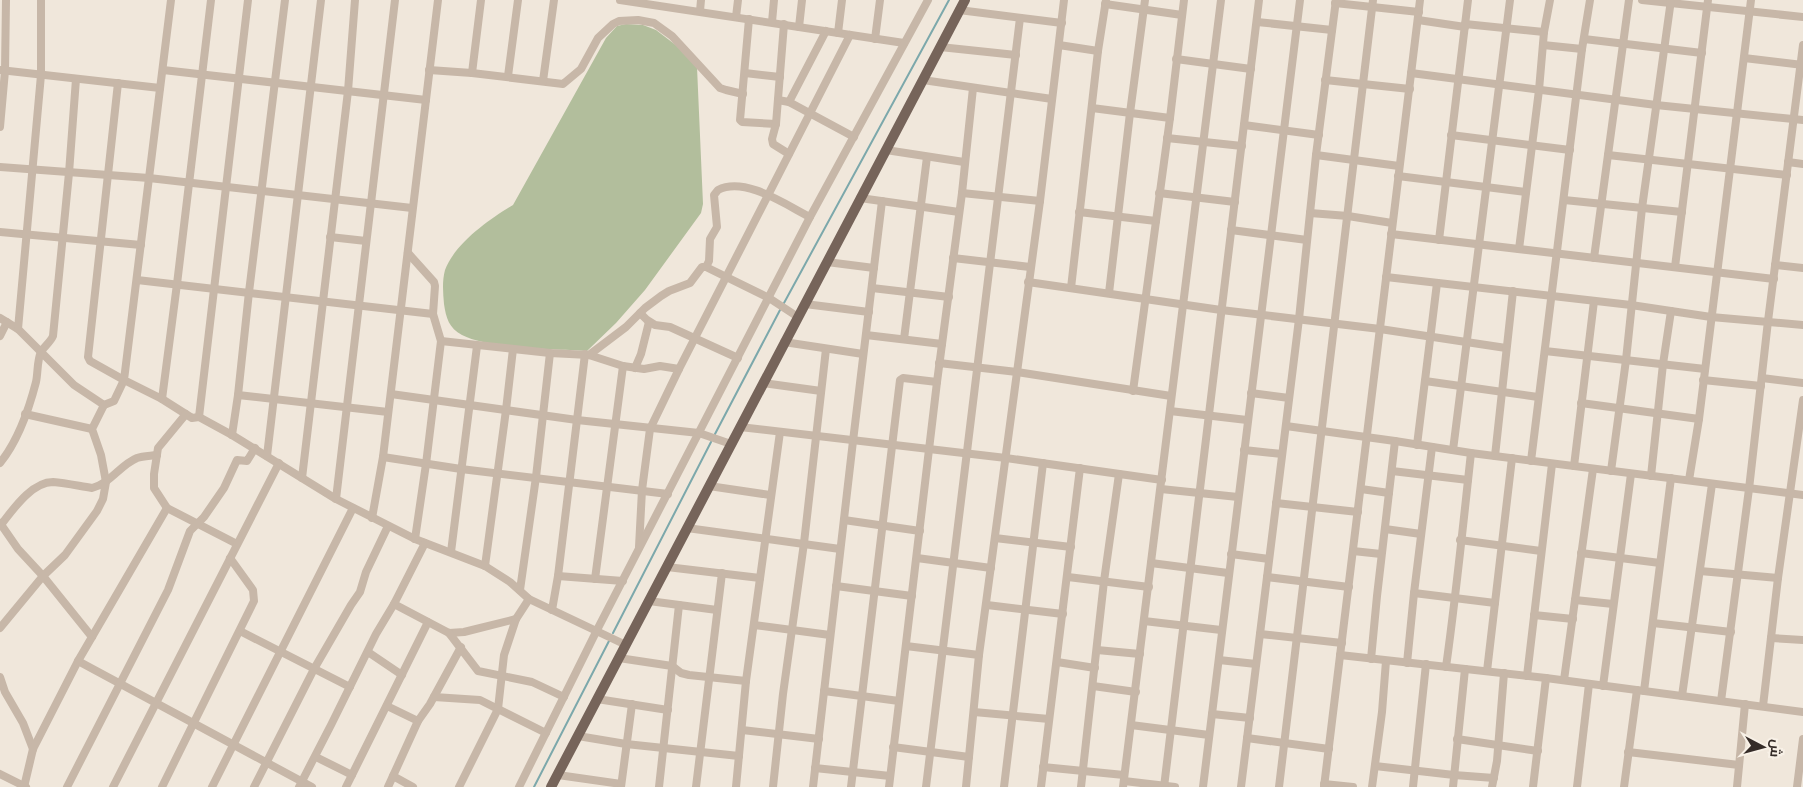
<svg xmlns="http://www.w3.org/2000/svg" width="1803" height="787" viewBox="0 0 1803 787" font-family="'Work Sans',Cairo,sans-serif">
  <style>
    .green { fill: #b2be9c }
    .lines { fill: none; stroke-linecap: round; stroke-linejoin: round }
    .stream { stroke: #7ca8ab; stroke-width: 2 }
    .minor { stroke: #c7b7a8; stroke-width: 8 }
    .major { stroke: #76645a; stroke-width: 10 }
  </style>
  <rect width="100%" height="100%" fill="#f0e7db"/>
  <path class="green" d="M626 24 643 25 656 30 677 46 697 67 703 204 701 213 645 290 616 323 587 351C555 349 489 349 462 335 449 328 446 318 444 304 443 293 442 281 445 270 455 243 490 219 513 205L606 38 617 26Z"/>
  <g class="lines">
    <g class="stream">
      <path d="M784 303 949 0"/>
      <path d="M715 434 780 310"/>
      <path d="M613 633 711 442"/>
      <path d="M534 787 609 641"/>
    </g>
    <g class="minor">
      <path d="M171 0 124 380 162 399 192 418 199 417 232 435 336 499 415 539 485 566 510 582 529 599 626 645"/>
      <path d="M620 0 904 43"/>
      <path d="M1642 0 1803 17"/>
      <path d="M1335 3 1419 12"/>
      <path d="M1105 4 1182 15"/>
      <path d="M959 10 1062 23"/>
      <path d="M700 11 701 0"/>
      <path d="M736 17 738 0"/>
      <path d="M749 19 740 120 742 122 776 124"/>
      <path d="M1418 20 1465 27"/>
      <path d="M772 22 774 0"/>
      <path d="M1257 22 1332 30"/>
      <path d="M784 24 776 124 772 139 773 144 789 154"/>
      <path d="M1465 24 1544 32"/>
      <path d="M799 27 802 0"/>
      <path d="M838 33 842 0"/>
      <path d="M875 39 880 0"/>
      <path d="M1584 39 1702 53"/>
      <path d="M1059 45 1098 51"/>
      <path d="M1543 45 1582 49"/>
      <path d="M940 47 1016 55"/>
      <path d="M1744 58 1803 65"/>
      <path d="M1176 59 1251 69"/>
      <path d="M0 70 160 88"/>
      <path d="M163 70 426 100"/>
      <path d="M429 70 472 73 563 84 581 69 598 38 613 24 619 21 638 20 654 23 672 36 720 88 726 90 743 94"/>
      <path d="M472 73 481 0"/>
      <path d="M745 73 780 77"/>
      <path d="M1411 73 1656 105 1803 120"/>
      <path d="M508 76 518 0"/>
      <path d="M923 80 1052 99"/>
      <path d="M1325 80 1410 89"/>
      <path d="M543 81 554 0"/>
      <path d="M778 100 789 102 854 137"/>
      <path d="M789 102 826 31"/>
      <path d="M1092 108 1170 118"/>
      <path d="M1244 125 1319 135"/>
      <path d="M0 127 5 71 6 0"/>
      <path d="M1451 135 1570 150"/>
      <path d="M1167 138 1242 146"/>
      <path d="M886 150 964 162"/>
      <path d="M1316 155 1399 166"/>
      <path d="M1608 155 1787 175"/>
      <path d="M1788 162 1803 164"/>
      <path d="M0 167 149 178 412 208"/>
      <path d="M1398 176 1526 192"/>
      <path d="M962 193 1040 201"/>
      <path d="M1159 193 1235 202"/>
      <path d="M860 198 959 212"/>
      <path d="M1564 200 1682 212"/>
      <path d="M1079 212 1156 221"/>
      <path d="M1310 213 1348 216 1392 223"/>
      <path d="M1231 230 1307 240"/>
      <path d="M0 232 141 245"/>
      <path d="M1391 234 1774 279"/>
      <path d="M330 237 366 241"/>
      <path d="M1439 240 1468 0"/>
      <path d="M1519 249 1539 90 1544 32 1550 0"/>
      <path d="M408 253 434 282 435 286 433 314 441 341 426 464 415 539"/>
      <path d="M953 258 1030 267"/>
      <path d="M1594 258 1629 0"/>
      <path d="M827 262 874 268"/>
      <path d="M1775 265 1803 268"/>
      <path d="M706 267 769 298 798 317"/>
      <path d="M1675 267 1708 0"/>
      <path d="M1386 277 1631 305 1711 317 1803 325"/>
      <path d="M137 280 433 314"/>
      <path d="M1028 282 1221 310 1380 329 1506 348"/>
      <path d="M872 288 949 297"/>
      <path d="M1071 288 1098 51 1106 0"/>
      <path d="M1109 293 1130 113 1145 0"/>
      <path d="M805 304 869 312"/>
      <path d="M640 313 647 320 655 325 670 327 738 358"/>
      <path d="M0 318 18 329 74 385 104 405 114 401 124 380 90 361 88 357 118 83"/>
      <path d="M18 329 41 75V0"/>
      <path d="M866 335 942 344"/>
      <path d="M0 336 7 322"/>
      <path d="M904 339 927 157"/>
      <path d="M441 341 550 353 589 355 623 366 644 369 660 366 679 369"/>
      <path d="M784 342 863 354"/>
      <path d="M1545 351 1705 369"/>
      <path d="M589 355 626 327 645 308 661 296 669 291 690 283 702 267H706L709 261 710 239 717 227 714 195 718 190C745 176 786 205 810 217"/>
      <path d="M939 363 1017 372 1171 396"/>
      <path d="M635 368 641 354 649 322"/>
      <path d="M1762 378 1803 383"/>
      <path d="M1703 380 1761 386"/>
      <path d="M1425 381 1538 397"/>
      <path d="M763 383 821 391"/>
      <path d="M1133 391 1170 118 1184 0"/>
      <path d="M1251 393 1289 398"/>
      <path d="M391 394 577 420 699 433 731 444"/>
      <path d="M238 395 388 412"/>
      <path d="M162 399 177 284 211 0"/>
      <path d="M1581 403 1699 419"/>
      <path d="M1170 411 1247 420"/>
      <path d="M25 414 92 429"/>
      <path d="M186 414 158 448 154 474V488L167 508 237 544"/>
      <path d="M199 417 248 0"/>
      <path d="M1286 426 1395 441 1471 453 1803 495"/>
      <path d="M740 427 1006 458 1162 480"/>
      <path d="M232 435 238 395 249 292 285 0"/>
      <path d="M1417 445 1437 283"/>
      <path d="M1244 450 1282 454"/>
      <path d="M1453 450 1510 0"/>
      <path d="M267 456 321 0"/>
      <path d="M1495 456 1513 291"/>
      <path d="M383 457 461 469 668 494"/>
      <path d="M1531 461 1582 49 1590 0"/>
      <path d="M0 463C18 441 29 409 36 382 38 373 37 360 41 352 44 346 50 343 53 336L69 173 76 79"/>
      <path d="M1574 466 1594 301"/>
      <path d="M1392 471 1468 480"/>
      <path d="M1611 471 1626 360 1642 208 1671 0"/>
      <path d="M1651 476 1663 364 1671 311"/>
      <path d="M302 478 348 91 355 0"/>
      <path d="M1689 480 1699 419 1751 0"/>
      <path d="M709 486 770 495"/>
      <path d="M1161 489 1238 497"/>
      <path d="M1361 489 1389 493"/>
      <path d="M336 499 395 0"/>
      <path d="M1276 503 1358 512"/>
      <path d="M372 518 383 457 438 0"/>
      <path d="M844 520 920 531"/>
      <path d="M0 523 18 549 43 576 92 637"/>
      <path d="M0 526C12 511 31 482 53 482 66 483 79 486 92 488 111 483 120 465 137 458 143 456 150 456 157 455"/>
      <path d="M687 528 840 549"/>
      <path d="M1385 529 1421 534"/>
      <path d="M995 538 1071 547"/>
      <path d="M1460 540 1541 551"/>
      <path d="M639 547 642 490 650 429 679 369 850 35"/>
      <path d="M1353 551 1381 554"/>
      <path d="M451 552 477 346"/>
      <path d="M1581 553 1660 563"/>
      <path d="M1231 554 1269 559"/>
      <path d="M917 558 991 568"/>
      <path d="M1151 563 1228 573"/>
      <path d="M485 566 506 410 513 349"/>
      <path d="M667 567 760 578"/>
      <path d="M1700 571 1778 578"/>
      <path d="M558 576 623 581"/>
      <path d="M1068 577 1149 587"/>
      <path d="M1267 577 1349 587"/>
      <path d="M595 579 623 366"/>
      <path d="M836 586 912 596"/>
      <path d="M520 590 536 477 550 353"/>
      <path d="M1414 593 1495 603"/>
      <path d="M1575 600 1613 604"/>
      <path d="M649 601 717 610"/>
      <path d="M394 604 449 633 464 632 516 619 529 599"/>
      <path d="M987 605 1063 614"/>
      <path d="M552 610 558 576 585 354"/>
      <path d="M1534 615 1573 619"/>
      <path d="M1144 621 1221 630"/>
      <path d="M1653 623 1731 632"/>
      <path d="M754 625 830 635"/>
      <path d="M0 628 43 576 65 555 97 511 103 499 106 482 101 455 92 429 104 405"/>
      <path d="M240 631 350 687"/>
      <path d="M449 633 478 671 532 682 564 697"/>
      <path d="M1260 634 1342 643"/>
      <path d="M1771 638 1803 640"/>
      <path d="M906 646 979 655"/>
      <path d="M1097 650 1140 654"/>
      <path d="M368 652 402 675"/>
      <path d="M1340 655 1546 678 1803 712"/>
      <path d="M619 658 672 666 681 673 689 675 746 681"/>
      <path d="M1371 659 1377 596 1395 441"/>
      <path d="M1219 660 1256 664"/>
      <path d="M78 661 312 787"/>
      <path d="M1057 662 1095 668"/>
      <path d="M1407 663 1414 593 1432 447"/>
      <path d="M1446 667C1456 596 1463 525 1471 453"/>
      <path d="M1487 671 1512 458"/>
      <path d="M1527 676 1552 464"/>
      <path d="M0 677 5 692 23 723 33 749"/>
      <path d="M1564 680 1593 469"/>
      <path d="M1093 686 1136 692"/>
      <path d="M1603 686 1631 474"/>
      <path d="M824 691 899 701"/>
      <path d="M1644 691 1671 478"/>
      <path d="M1682 696 1712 484"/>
      <path d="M434 697 480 700 546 733"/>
      <path d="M597 699 668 710"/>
      <path d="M1721 701 1749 489 1768 321 1803 45"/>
      <path d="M387 706 418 721"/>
      <path d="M1763 706 1778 578 1803 400"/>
      <path d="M974 712 1049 719"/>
      <path d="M1212 714 1250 718"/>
      <path d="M1131 725 1209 735"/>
      <path d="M742 730 819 739"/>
      <path d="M578 736 626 744 739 756"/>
      <path d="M1247 738 1329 749"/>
      <path d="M1457 739 1538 751"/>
      <path d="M893 747 969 757"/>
      <path d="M1628 752 1739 765"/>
      <path d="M316 757 352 775"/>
      <path d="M1375 766 1454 775 1494 778"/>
      <path d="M1043 767 1124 775"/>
      <path d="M815 768 890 776"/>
      <path d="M0 774 26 787"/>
      <path d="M558 775 621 784"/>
      <path d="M393 776 413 787"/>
      <path d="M1124 781 1175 787"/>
      <path d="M1324 784 1353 787"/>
      <path d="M24 787 33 749 78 661 167 508"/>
      <path d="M67 787 168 590 190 531 204 517 224 488 237 460 247 461 255 448"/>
      <path d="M113 787 279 463"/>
      <path d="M162 787 254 601 253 590 230 558"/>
      <path d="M212 787 353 508"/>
      <path d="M254 787 314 669 351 605 360 592 366 572 388 526"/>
      <path d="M299 787 331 725 376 634 394 604 425 543"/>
      <path d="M346 787 428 622"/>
      <path d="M388 787 418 721 430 704 461 647"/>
      <path d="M459 787 498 709 504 655 516 619"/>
      <path d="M519 787 597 630 810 217 928 0"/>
      <path d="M621 787 632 704"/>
      <path d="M659 787 679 605"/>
      <path d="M696 787 722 573"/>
      <path d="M736 787 746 681 780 432"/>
      <path d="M773 787 783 694 804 543 826 349"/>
      <path d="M813 787 853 441 882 201"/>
      <path d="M851 787 900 380 903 378 937 382"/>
      <path d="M889 787 937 382 962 193 973 88"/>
      <path d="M926 787 1020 18"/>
      <path d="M966 787 979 655 1040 201 1064 0"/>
      <path d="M1004 787 1043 463"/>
      <path d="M1041 787 1080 468"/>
      <path d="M1081 787 1104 581 1119 474"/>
      <path d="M1123 787 1221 0"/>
      <path d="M1164 787 1259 0"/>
      <path d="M1203 787 1300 0"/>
      <path d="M1241 787 1299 319 1316 155 1336 0"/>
      <path d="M1279 787 1373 0"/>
      <path d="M1324 787 1420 0"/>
      <path d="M1372 787 1382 712 1386 661"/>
      <path d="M1413 787 1426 664"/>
      <path d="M1453 787 1465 669"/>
      <path d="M1492 787 1497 761 1504 673"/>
      <path d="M1533 787 1546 678"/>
      <path d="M1577 787 1589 684"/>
      <path d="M1624 787 1637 690"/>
      <path d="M1737 787 1745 704"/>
      <path d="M1797 787 1803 739"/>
    </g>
    <path class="major" d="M551 787 965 0"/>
  </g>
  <g transform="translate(1763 747) rotate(96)" stroke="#f8f1e7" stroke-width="4" paint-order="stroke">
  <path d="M0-4L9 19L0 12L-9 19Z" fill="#352c28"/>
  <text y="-8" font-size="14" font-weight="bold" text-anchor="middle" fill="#352c28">ش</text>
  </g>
</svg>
